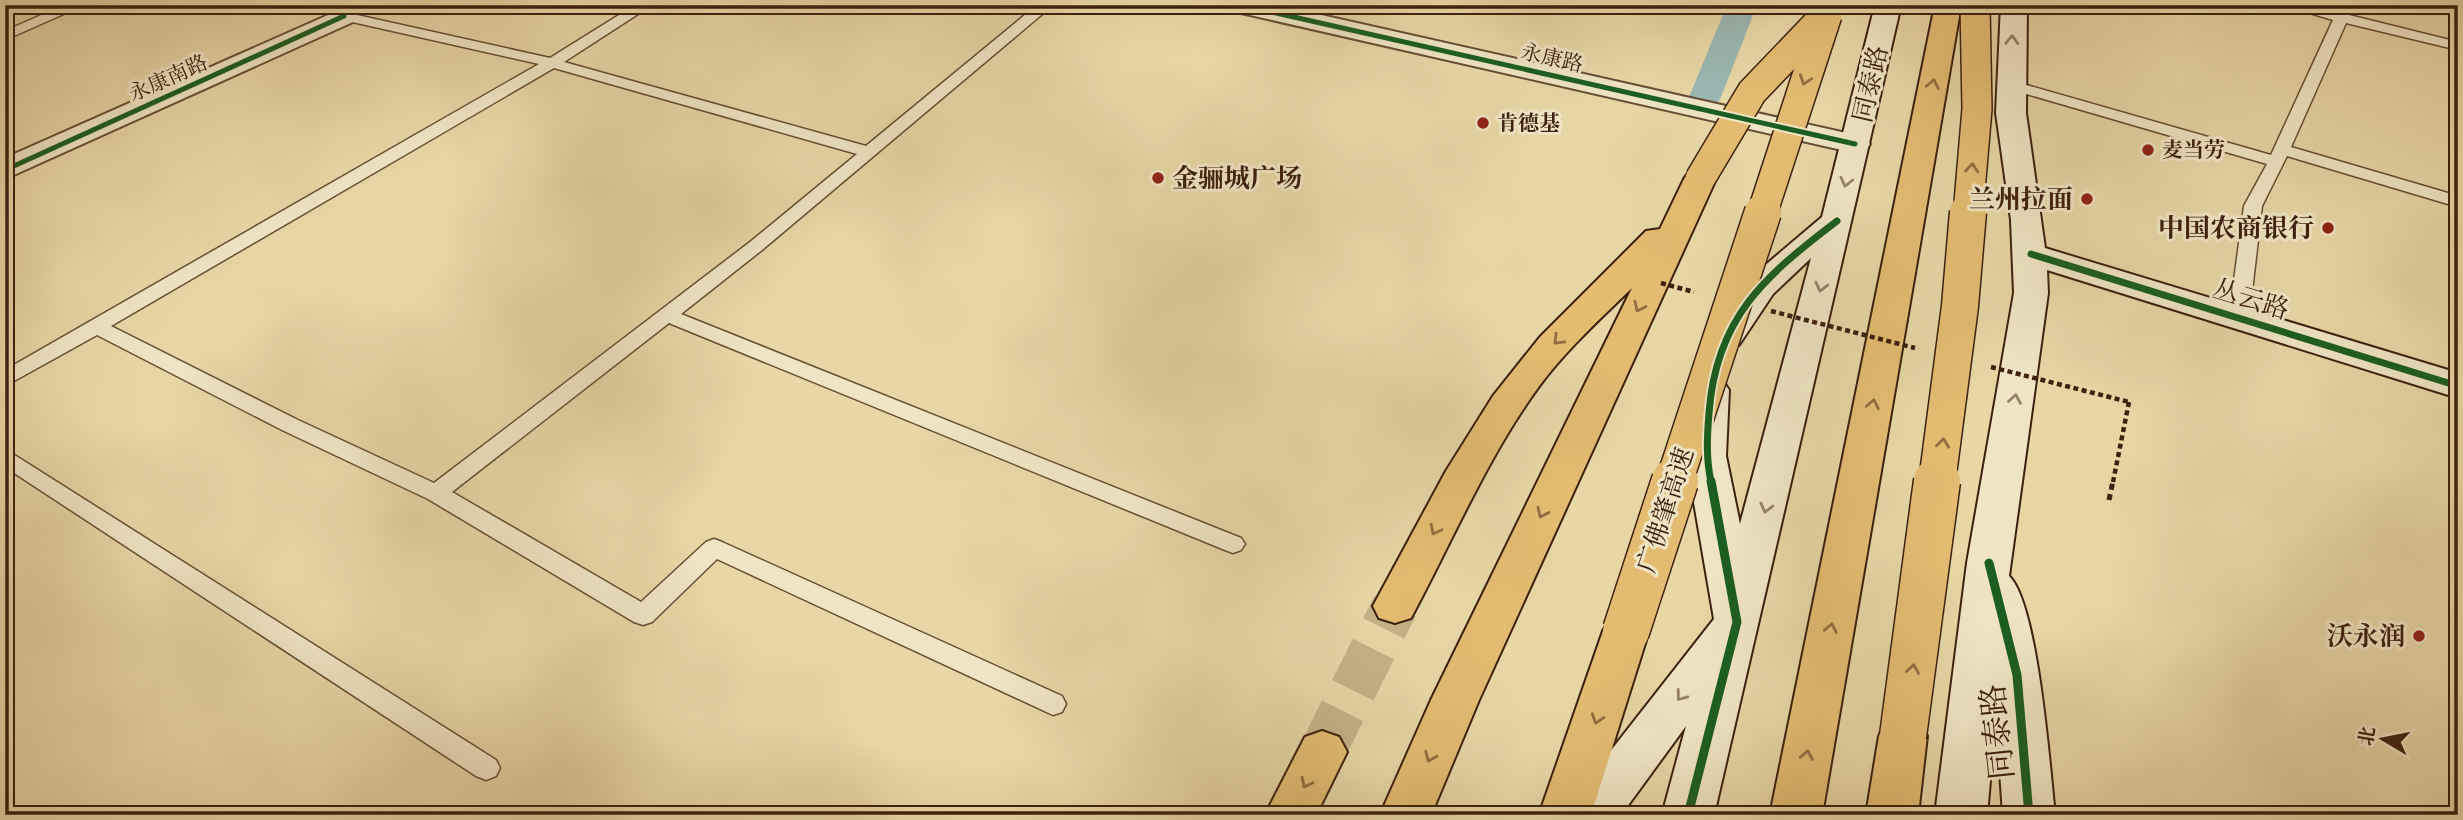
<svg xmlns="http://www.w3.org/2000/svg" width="2463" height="820" viewBox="0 0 2463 820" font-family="'EB Garamond','Noto Serif SC',serif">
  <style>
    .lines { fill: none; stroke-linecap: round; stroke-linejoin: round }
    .canal { fill: #9ab7b2; fill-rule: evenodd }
    .highway-tunnel { stroke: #c4b287; stroke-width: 46; stroke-dasharray: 46 23; stroke-linecap: butt }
    .lane-casing { stroke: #664e34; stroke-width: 3 }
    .street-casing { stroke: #664e34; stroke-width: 4 }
    .secondary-casing { stroke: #3c200f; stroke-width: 4 }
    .highway-casing { stroke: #3c200f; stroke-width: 4 }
    .path-far1 { stroke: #3c200f; stroke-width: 4.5; stroke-dasharray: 5 3.5; stroke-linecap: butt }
    .path { stroke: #3c200f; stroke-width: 5; stroke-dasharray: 6 4.5; stroke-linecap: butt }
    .lane { fill: #efe5c4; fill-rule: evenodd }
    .street { fill: #efe5c4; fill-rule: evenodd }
    .secondary { fill: #efe5c4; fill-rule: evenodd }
    .highway { fill: #e3bc72; fill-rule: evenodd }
    .highway-bridge-far2-casing { stroke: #3c200f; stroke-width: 32; stroke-linecap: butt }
    .highway-bridge-far1-casing { stroke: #3c200f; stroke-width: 39; stroke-linecap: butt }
    .highway-bridge-casing { stroke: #3c200f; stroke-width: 49; stroke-linecap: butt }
    .path-bridge { stroke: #3c200f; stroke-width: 4.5; stroke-dasharray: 5 3.5; stroke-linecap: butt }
    .highway-bridge-far2 { stroke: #e3bc72; stroke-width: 29 }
    .highway-bridge-far1 { stroke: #e3bc72; stroke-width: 36 }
    .highway-bridge { stroke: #e3bc72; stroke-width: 46 }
    .cycleway-far2-casing { stroke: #efe5c4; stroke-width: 9 }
    .cycleway-far1-casing { stroke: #efe5c4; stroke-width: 11 }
    .cycleway-casing { stroke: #efe5c4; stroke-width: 13 }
    .cycleway-far2 { stroke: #1b5e20; stroke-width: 5 }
    .cycleway-far1 { stroke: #1b5e20; stroke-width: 7 }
    .cycleway { stroke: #1b5e20; stroke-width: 9 }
    .oneway { stroke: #96826a }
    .oneway2 { stroke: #906e40 }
    .poi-dot { fill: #8f2418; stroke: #efe5c4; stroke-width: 2.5 }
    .labels { text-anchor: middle; stroke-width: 6; stroke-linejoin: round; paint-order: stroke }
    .far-street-label { font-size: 21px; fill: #3c200f; stroke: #efe5c4 }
    .far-poi-label { font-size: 21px; font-weight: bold; fill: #3c200f; stroke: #efe5c4; text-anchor: start }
    .street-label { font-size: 26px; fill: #3c200f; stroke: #efe5c4 }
    .poi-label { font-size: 26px; font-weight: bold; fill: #3c200f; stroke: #efe5c4; text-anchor: end }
    .near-street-label { font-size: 32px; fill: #3c200f; stroke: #efe5c4 }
  </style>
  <rect width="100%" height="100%" fill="#e6d7a5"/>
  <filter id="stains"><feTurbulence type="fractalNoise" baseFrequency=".00286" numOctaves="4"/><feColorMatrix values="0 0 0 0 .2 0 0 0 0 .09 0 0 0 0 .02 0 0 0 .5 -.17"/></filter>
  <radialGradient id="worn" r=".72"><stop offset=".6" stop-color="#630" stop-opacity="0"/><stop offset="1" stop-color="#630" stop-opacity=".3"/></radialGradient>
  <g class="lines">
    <path class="canal" d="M1727 5H1757L1721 97 1717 104 1705 107 1693 104 1689 97Z"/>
    <path class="highway-tunnel" d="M1322 752 1395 606"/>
    <defs>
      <g id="lane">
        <path d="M64 5H84L5 40V31Z"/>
        <path d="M308 5H329L348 13 550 58 635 5H652L564 62 866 146 1037 5H1053L762 250 681 314 1241 538 1245 544 1241 550 1233 553 1225 550 669 323 452 492 641 602 706 542 714 539 722 542 1062 696 1066 704 1062 712 1053 715 717 559 652 622 643 625 634 622 428 499 282 430 97 335 5 386V370L539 64 339 19ZM554 68 857 154 750 242 434 483 298 420 111 326Z"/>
        <path d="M1860 5H1885L1894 10 1887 14Z"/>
        <path d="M2283 5H2308L2337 12 2340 5H2352L2349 15 2458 42V50L2346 23 2291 147 2458 196V207L2287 156 2262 206 2249 317 2239 323 2229 317 2244 206 2267 164 2006 88 2003 85 2011 80 2016 82 2271 155 2333 20Z"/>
        <path d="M5 449 496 760 500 768 496 776 486 780 476 776 5 467Z"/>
      </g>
      <g id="street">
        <path d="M1228 5H1277L1855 135 1866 138 1870 144 1866 150 1855 153 1241 13 1232 10Z"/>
        <path d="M344 8 353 10 357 16 353 22 5 179V158Z"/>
      </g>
      <g id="secondary">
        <path d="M1875 5H1901L1714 815H1662L1686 726 1621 815H1566L1573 799 1714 619 1686 456 1691 390 1697 381 1710 378 1723 381 1729 390 1726 456 1740 524 1811 258 1773 294 1739 345 1726 348 1713 345 1708 337 1749 279 1822 217Z"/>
        <path d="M2001 5H2027L2026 113 2045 248 2458 373V398L2047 270 2048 293 2009 576C2038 603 2050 770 2055 815H2003L1996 713 1987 815H1935L1967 563 2014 293 2011 220 1996 113Z"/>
      </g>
      <g id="highway">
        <path d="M1935 5H1961L1822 815H1770Z"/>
        <path d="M1700 170 1711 172 1716 179 1479 700 1431 815H1380L1431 700 1632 288C1600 319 1567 349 1540 385 1487 457 1453 540 1411 618L1395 623 1379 618 1373 606 1446 471 1493 396 1540 337 1646 231 1660 229 1684 179 1689 172Z"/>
        <path d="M1626 613 1642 618 1649 631 1591 815H1539L1603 631 1610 618Z"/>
        <path d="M1903 715 1920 721 1927 736 1918 815H1866L1879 736 1886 721Z"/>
        <path d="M1322 731 1339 737 1347 752 1316 815H1265L1305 737Z"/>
      </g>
    </defs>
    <use href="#lane" class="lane-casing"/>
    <use href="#street" class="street-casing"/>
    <use href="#secondary" class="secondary-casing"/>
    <use href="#highway" class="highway-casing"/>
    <path class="path-far1" d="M2113 482 2129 402"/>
    <path class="path" d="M2109 500 2113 481"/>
    <use href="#lane" class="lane"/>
    <use href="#street" class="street"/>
    <use href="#secondary" class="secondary"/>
    <use href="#highway" class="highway"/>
    <defs>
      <g id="highway-bridge-far2">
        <path d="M1700 179 1752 92 1820 21"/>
        <path d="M1762 214 1827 15"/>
        <path d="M1968 214 1977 109 1975 5"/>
      </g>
      <g id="highway-bridge-far1">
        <path d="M1674 482 1763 212"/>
        <path d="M1937 482 1960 306 1968 212"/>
      </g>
      <g id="highway-bridge">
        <path d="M1626 631 1675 481"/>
        <path d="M1903 736 1937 481"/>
      </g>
    </defs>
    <use href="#highway-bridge-far2" class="highway-bridge-far2-casing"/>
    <use href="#highway-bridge-far1" class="highway-bridge-far1-casing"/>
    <use href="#highway-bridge" class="highway-bridge-casing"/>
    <g class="path-bridge">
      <path d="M1661 283 1694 292"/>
      <path d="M1771 311 1915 348"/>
      <path d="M1991 367 2129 402"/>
    </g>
    <use href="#highway-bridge-far2" class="highway-bridge-far2"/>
    <use href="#highway-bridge-far1" class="highway-bridge-far1"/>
    <use href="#highway-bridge" class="highway-bridge"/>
    <defs>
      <g id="cycleway-far2">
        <path d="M1241 5 1855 144"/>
        <path d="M5 170 344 16"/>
      </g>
      <g id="cycleway-far1">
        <path d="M2031 254 2458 386"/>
        <path d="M1711 482C1706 458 1707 438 1709 413 1716 317 1765 276 1837 221"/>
      </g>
      <g id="cycleway">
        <path d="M1989 563 2017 675 2029 815"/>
        <path d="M1688 815 1737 622 1711 481"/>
      </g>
    </defs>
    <use href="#cycleway-far2" class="cycleway-far2-casing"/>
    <use href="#cycleway-far1" class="cycleway-far1-casing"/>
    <use href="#cycleway" class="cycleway-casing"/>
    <use href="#cycleway-far2" class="cycleway-far2"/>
    <use href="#cycleway-far1" class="cycleway-far1"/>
    <use href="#cycleway" class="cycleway"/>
  </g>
  <defs><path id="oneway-chevron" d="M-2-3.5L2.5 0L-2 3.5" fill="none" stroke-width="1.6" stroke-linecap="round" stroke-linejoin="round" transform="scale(1.75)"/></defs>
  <g class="oneway">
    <use href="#oneway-chevron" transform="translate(2012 40) rotate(-88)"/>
    <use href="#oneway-chevron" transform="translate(1846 182) rotate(103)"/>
    <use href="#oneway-chevron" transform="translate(1821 287) rotate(104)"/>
    <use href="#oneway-chevron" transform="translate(2015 399) rotate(-81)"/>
    <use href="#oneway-chevron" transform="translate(1766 508) rotate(104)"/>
    <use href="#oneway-chevron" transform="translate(1681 696) rotate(127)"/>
  </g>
  <g class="oneway2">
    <use href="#oneway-chevron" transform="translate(1805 80) rotate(109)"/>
    <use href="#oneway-chevron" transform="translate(1933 84) rotate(-79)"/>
    <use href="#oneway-chevron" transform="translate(1972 168) rotate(-85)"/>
    <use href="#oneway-chevron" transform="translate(1639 307) rotate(115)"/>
    <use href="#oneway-chevron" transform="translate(1558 340) rotate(135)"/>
    <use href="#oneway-chevron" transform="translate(1873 404) rotate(-79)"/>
    <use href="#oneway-chevron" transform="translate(1943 443) rotate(-83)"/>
    <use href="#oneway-chevron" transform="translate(1542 513) rotate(115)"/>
    <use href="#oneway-chevron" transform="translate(1435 530) rotate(117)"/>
    <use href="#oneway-chevron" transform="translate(1831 628) rotate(-79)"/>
    <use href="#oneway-chevron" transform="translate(1913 669) rotate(-81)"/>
    <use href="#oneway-chevron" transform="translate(1597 719) rotate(108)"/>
    <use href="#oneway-chevron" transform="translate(1807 755) rotate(-79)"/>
    <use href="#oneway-chevron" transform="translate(1430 757) rotate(113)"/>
    <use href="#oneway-chevron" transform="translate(1306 783) rotate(117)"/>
  </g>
  <g class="poi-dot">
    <circle cx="1483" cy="123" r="7"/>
    <circle cx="2148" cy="150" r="7"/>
    <circle cx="1158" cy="178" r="7"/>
    <circle cx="2087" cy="199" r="7"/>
    <circle cx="2328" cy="228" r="7"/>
    <circle cx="2419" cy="636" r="7"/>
  </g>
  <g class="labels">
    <g class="far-street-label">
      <text transform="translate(1552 58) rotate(13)" y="7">永康路</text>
      <text transform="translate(168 78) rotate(-24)" y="7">永康南路</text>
    </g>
    <g class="far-poi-label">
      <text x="1497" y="130">肯德基</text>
      <text x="2162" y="157">麦当劳</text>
    </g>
    <g class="street-label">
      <text transform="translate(1870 84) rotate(-77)" y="9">同泰路</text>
      <text transform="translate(2251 299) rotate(17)" y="9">丛云路</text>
      <text transform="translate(1665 510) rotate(-72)" y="9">广佛肇高速</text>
    </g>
    <g class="poi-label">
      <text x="1172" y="187" text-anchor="start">金骊城广场</text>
      <text x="2073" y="208">兰州拉面</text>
      <text x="2314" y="237">中国农商银行</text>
      <text x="2405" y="645">沃永润</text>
    </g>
    <g class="near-street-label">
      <text transform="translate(1997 732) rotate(-96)" y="11">同泰路</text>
    </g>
  </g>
  <rect width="2463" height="820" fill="none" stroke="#e6d7a5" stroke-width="28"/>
  <rect x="7" y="7" width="2449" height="806" fill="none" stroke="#3c200f" stroke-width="3.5"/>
  <rect x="14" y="14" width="2435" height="792" fill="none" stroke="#3c200f" stroke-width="2"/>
  <g transform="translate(2383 739) rotate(280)" stroke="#efe5c4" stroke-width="5" paint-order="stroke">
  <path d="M0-5L12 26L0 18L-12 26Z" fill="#3c200f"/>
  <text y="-10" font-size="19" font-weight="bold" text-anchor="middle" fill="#3c200f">北</text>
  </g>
  <rect width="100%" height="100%" filter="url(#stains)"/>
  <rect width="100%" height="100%" fill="url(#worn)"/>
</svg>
